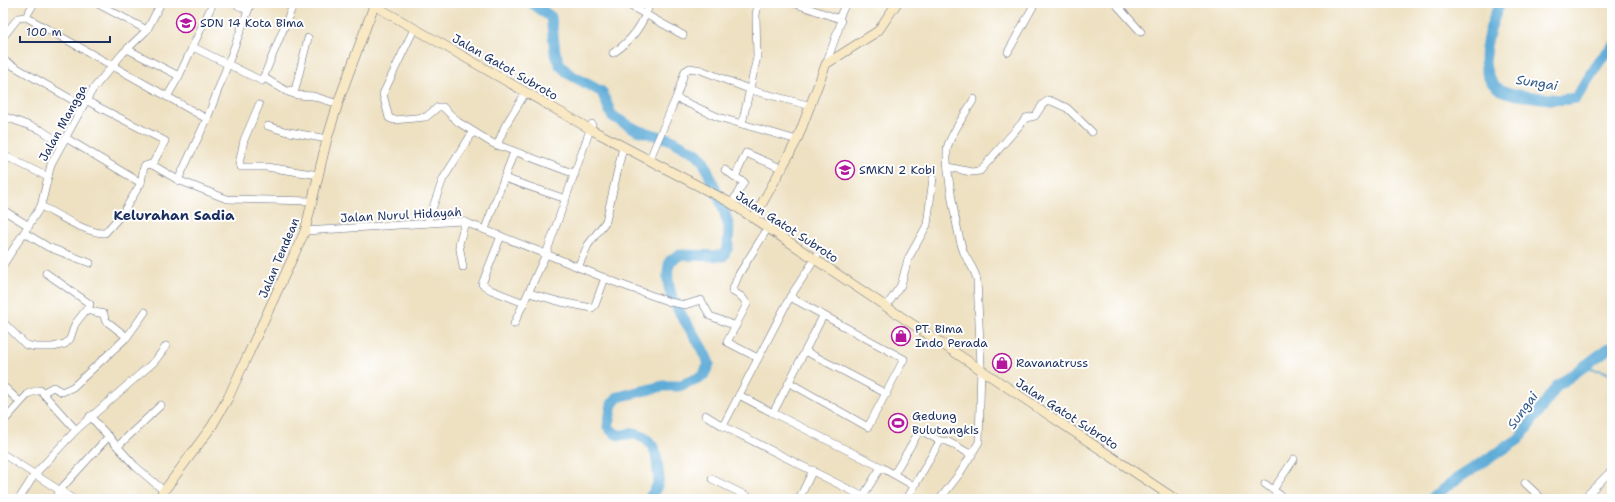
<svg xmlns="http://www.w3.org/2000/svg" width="1615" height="502" viewBox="0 0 1615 502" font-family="'Shantell Sans',sans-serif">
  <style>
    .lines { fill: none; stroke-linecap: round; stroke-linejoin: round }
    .stream { stroke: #5dabd7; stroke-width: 2 }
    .river { stroke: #5dabd7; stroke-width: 11 }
    .street-casing { stroke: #656d81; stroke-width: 8 }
    .secondary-casing { stroke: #656d81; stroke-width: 10 }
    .street { stroke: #fff; stroke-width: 7 }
    .secondary { stroke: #f8e8c3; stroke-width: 9 }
    .labels { text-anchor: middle; stroke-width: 4; stroke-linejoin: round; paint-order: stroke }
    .poi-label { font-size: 12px; fill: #1b2f5e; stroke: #fff; text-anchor: start }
    .street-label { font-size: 12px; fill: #1b2f5e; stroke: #fff }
    .water-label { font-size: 13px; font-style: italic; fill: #325a88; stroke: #fff }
    .quarter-label { font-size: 14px; font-weight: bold; fill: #1b2f5e; stroke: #fff }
  </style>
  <rect width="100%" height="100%" fill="#fff"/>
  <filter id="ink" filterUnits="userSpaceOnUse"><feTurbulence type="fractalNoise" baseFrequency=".025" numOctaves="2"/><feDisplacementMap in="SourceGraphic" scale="8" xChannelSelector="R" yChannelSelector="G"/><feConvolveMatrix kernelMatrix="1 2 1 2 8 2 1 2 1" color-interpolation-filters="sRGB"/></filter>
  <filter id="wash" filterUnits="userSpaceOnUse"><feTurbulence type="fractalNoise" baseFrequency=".012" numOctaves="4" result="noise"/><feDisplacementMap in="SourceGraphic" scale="16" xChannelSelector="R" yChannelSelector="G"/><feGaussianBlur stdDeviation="0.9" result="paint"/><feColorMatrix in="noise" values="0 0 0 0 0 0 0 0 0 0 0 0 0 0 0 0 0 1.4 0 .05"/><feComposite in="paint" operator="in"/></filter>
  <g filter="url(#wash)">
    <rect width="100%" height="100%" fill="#eee1c2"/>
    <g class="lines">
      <path class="stream" d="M1583 368 1603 371 1612 375"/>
      <g class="river">
        <path d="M532 3 551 17 555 52 560 65 569 74 602 92 612 116 637 130 669 139 696 153 703 160 723 207 729 227 728 247 723 256 680 255 670 261C658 300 698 330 709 364L703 376 679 386H663L618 397 612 404 608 426C620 444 626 428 641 436 655 443 657 455 658 470 658 474 660 479 658 483 657 488 652 494 649 499"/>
        <path d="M1500 3C1490 26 1472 74 1501 90 1511 95 1523 96 1534 97 1548 99 1562 101 1576 98L1601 59 1612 47"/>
        <path d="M1431 499 1452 482 1519 439 1557 386 1612 346"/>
      </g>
    </g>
  </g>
  <g filter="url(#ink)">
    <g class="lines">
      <defs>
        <g id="street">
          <path d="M96 3 147 30"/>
          <path d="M233 3 247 10"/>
          <path d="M625 3 683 35"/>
          <path d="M793 3 840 19 841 22 826 64"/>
          <path d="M1115 3 1141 32"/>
          <path d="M26 17 34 3"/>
          <path d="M839 18 846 3"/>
          <path d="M414 29 383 94 389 118 394 120 426 117 438 107H443L458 122 492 143 575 174"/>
          <path d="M3 37 18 18 26 17 207 119"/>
          <path d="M193 47 262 81 294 3"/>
          <path d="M127 49 179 76 213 3"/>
          <path d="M1008 52 1035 3"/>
          <path d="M613 53C632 41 643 25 650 3"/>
          <path d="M3 60 83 106"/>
          <path d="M263 77 286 91 295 90 308 38"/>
          <path d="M288 92 297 95 313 96 338 104"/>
          <path d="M167 97 179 76"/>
          <path d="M676 98 718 117 797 140"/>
          <path d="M87 101 165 141 152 165"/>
          <path d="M259 105 244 140 239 164 241 167H266L319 175"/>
          <path d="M3 116 41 130 62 144"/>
          <path d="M742 124 757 57 756 15 758 3"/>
          <path d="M268 126 284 131 327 139"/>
          <path d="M66 138 141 183"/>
          <path d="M497 146 505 126 526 92"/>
          <path d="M3 155 48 177"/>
          <path d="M651 156 676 98 685 71 690 68 701 70 751 90 811 106"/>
          <path d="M948 167 971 172 980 171 1026 118 1035 116 1043 104 1049 100 1067 108 1092 132"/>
          <path d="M725 170 735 177"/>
          <path d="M504 178 566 199"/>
          <path d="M178 180 227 199 313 201"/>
          <path d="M733 201 744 182 735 177 746 153 783 169"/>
          <path d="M41 206C57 214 87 234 105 233L122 214 141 183 144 166 151 164 178 180 207 119 251 3"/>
          <path d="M3 210 29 226"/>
          <path d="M427 223 443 179 473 132"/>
          <path d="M485 229 514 152"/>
          <path d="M305 231 462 221 546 254 592 124"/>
          <path d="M25 233 48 247 90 263"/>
          <path d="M501 236 482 284 491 290 524 303"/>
          <path d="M817 256 790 297 723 426 868 499"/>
          <path d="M3 265 41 206 51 164 83 106 93 89 123 53 147 30 161 3"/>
          <path d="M463 267 459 244 465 222"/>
          <path d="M578 267 588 245 606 221 623 147"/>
          <path d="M46 273 90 304 89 307 86 310"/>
          <path d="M529 293 561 302 592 308 595 305 605 278"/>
          <path d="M888 304 901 285 908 259 927 225 933 178"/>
          <path d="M3 322 26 345 36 347H53L65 344 70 339 75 324 86 310 104 314 105 320 127 337 145 312"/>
          <path d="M514 324 546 254 617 283 670 302 685 305 701 300 710 316 736 326"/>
          <path d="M805 351 887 394"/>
          <path d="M758 358 727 342 747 304 742 297 732 291 739 274 771 223"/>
          <path d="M790 383 868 427 904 359 790 297"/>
          <path d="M3 386 20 402"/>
          <path d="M44 392 53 387 62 392 73 387 127 337"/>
          <path d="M739 395 773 413 823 316"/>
          <path d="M773 413 881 467 914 486"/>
          <path d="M705 415 723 426"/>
          <path d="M90 416 135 466 164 491"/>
          <path d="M3 422 29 393 40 390 76 430 155 361 166 346"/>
          <path d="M940 441H947L972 455"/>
          <path d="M118 446 161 405"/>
          <path d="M3 454 73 499"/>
          <path d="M894 474 920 430 940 441 907 499"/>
          <path d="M712 479 753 499"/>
          <path d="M1525 483 1542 499"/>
          <path d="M1265 484 1280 495 1281 499"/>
          <path d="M1273 490 1294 459"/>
          <path d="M863 496 881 467"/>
          <path d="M19 499 35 474 76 430"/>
          <path d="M56 499 60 490 109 436"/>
          <path d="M799 499 813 470"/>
          <path d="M940 499 960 473 979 442 981 366 977 280C975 269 968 262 964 253 958 238 943 158 948 145 954 129 965 114 974 99"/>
          <path d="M1583 499 1612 470"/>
        </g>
        <g id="secondary">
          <path d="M370 3 590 129 729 202 1175 499"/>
          <path d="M754 218 797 140 826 64 878 31 897 3"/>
          <path d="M158 499 212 426 228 398 305 231 327 139 340 97 375 3"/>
        </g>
      </defs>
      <use href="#street" class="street-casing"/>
      <use href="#secondary" class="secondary-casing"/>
      <use href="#street" class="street"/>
      <use href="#secondary" class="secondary"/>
    </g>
  </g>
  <defs>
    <symbol id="school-ring" viewBox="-11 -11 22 22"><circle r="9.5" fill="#fff" stroke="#b5179e" stroke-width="1.5"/><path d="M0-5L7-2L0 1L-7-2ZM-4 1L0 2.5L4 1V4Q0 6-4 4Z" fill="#b5179e"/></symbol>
    <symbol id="shop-ring" viewBox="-11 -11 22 22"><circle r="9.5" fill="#fff" stroke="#b5179e" stroke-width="1.5"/><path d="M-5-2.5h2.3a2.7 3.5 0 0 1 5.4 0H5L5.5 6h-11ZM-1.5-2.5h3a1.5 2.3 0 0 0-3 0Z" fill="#b5179e"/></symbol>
    <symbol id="stadium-ring" viewBox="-11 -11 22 22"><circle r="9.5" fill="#fff" stroke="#b5179e" stroke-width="1.5"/><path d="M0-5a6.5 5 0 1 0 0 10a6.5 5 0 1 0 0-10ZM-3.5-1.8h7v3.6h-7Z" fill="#b5179e"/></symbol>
  </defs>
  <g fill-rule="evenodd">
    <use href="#school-ring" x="175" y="12" width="22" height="22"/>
    <use href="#school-ring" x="834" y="159" width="22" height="22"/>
    <use href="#shop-ring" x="890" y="325" width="22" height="22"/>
    <use href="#shop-ring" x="991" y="352" width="22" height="22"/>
    <use href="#stadium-ring" x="887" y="412" width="22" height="22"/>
  </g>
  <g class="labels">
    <g class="poi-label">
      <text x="200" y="27">SDN 14 Kota Bima</text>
      <text x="859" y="174">SMKN 2 Kobi</text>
      <text x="915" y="333">PT. Bima<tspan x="915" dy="14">Indo Perada</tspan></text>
      <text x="1016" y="367">Ravanatruss</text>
      <text x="912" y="420">Gedung<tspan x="912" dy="14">Bulutangkis</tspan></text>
    </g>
    <g class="street-label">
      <text transform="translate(505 67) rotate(30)" y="4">Jalan Gatot Subroto</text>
      <text transform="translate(63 123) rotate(-61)" y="4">Jalan Mangga</text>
      <text transform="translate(401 215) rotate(-3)" y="4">Jalan Nurul Hidayah</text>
      <text transform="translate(787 227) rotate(33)" y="4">Jalan Gatot Subroto</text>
      <text transform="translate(279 258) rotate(-67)" y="4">Jalan Tendean</text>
      <text transform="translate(1067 414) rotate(33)" y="4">Jalan Gatot Subroto</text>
    </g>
    <g class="water-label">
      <text transform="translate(1537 82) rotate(9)" y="5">Sungai</text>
      <text transform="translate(1522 410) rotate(-54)" y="5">Sungai</text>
    </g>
    <g class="quarter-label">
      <text x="174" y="220">Kelurahan Sadia</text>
    </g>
  </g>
  <rect width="1615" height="502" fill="none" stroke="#fff" stroke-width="16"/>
  <path d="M20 36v6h90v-6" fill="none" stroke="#1b2f5e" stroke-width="2"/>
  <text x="26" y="36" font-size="12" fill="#1b2f5e" stroke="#ffffff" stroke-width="3" paint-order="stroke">100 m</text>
</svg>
